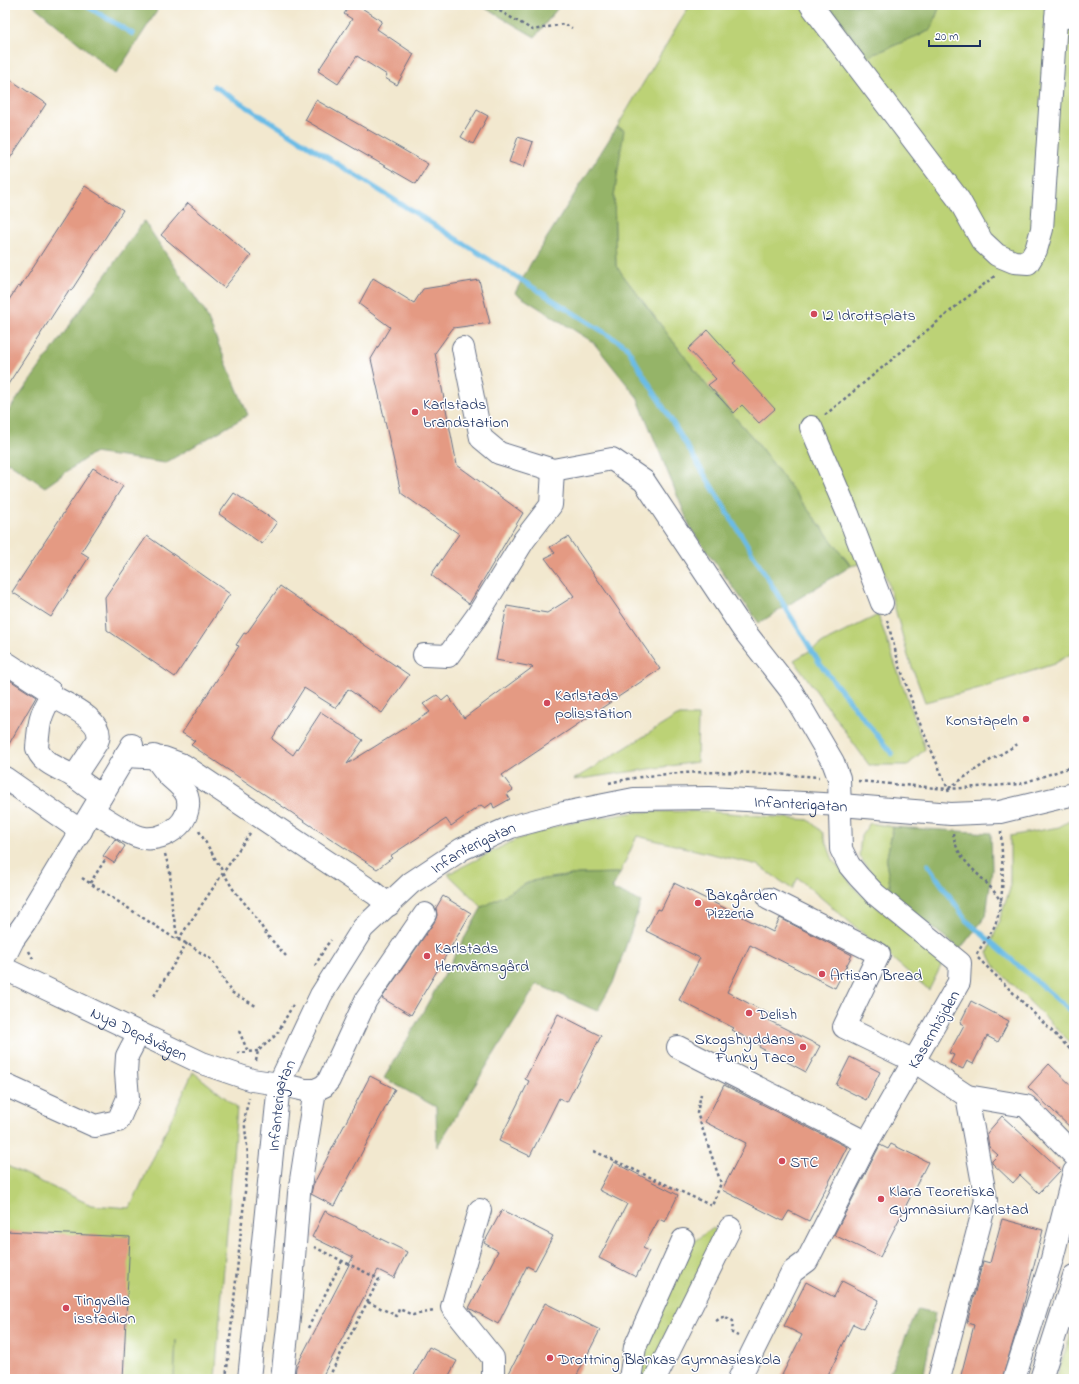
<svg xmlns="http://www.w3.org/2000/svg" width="1079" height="1384" viewBox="0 0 1079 1384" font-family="'Indie Flower',sans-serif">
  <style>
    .green { fill: #bcd276; stroke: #6c806a }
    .forest { fill: #95b467; stroke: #587262 }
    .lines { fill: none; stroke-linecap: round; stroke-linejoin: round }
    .stream { stroke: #6bbce6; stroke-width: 5 }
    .building { fill: #e49a83 }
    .minor-casing { stroke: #667086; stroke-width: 24 }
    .path { stroke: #667086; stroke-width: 2.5; stroke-dasharray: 3 3; stroke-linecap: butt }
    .minor { stroke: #fff; stroke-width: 22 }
    .poi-dot { fill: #d1495b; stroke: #fff; stroke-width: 1.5 }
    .labels { text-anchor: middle; stroke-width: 3; stroke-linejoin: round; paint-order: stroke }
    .poi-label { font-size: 16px; fill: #1b2f5e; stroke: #fff; text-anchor: start }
    .street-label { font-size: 16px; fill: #1b2f5e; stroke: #fff }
  </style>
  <rect width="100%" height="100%" fill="#fff"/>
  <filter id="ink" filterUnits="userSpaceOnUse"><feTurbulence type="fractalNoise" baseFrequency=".025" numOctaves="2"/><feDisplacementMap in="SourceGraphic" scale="8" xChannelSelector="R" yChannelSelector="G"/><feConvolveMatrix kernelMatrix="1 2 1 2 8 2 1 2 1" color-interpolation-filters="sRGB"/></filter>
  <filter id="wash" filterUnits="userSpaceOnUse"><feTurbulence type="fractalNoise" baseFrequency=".012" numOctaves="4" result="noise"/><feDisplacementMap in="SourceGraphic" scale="16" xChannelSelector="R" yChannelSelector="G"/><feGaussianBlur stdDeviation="0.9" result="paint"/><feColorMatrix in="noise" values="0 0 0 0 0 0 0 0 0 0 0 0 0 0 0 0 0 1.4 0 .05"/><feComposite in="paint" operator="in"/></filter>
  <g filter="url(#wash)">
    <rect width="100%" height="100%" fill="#f2e8cf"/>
    <g class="green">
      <path d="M690 5H828L867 57 931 30 940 5H1074V652L1054 664 973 690 925 702 908 656 888 583 880 559 851 566 754 439 707 386 616 266 614 197 623 130 617 127Z"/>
      <path d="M878 615 925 749 908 765H869L794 660 830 639Z"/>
      <path d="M677 716H698L697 762 573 780Z"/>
      <path d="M705 811 809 820 823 833 833 860 858 892 944 960 929 990 798 878 792 889 758 865 637 836 620 873 579 874 531 881 482 907 448 874 515 840 566 823 637 812Z"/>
      <path d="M1074 818V1046L996 968 988 953 1010 889V836L1059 827Z"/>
      <path d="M870 823 893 827 886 862 892 896 873 876 859 856 861 836Z"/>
      <path d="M193 1072 237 1107 215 1379H174L176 1340 174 1379H5V1165L91 1205 130 1208Z"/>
      <path d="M712 1228 722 1232 651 1379H642L639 1370 645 1341 696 1240Z"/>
      <path d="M1074 1324V1379H1056Z"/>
    </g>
    <g class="forest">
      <path d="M33 5H152L157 11 116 74Z"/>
      <path d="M480 5H560L535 37Z"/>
      <path d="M828 5H940L931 30 867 57Z"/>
      <path d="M617 127 624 130 614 197 616 266 707 386 754 439 851 566 759 623 691 529 637 397 593 342 515 293 531 263Z"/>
      <path d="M144 221 205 312 248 415 165 463 93 453 45 487 8 462 5 466V416Z"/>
      <path d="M893 827 991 833 992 869 986 916 960 949 892 896 886 862Z"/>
      <path d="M620 873 612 889 641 902 613 983 597 1011 537 984 437 1147 436 1107 384 1078 403 1047 482 907 531 881 579 874Z"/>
      <path d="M918 1309 935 1313 923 1379H887Z"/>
    </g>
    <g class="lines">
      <g class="stream">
        <path d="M85 5 133 34"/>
        <path d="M214 86 626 346 820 664 892 754"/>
        <path d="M928 865 967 921 1074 1014"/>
      </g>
    </g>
    <g id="blocks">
      <g class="building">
        <path d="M350 5H357L382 21 377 29 414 54 397 85 385 78 387 75 357 56 338 84 318 71 352 19 344 14Z"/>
        <path d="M5 76 46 104 5 166Z"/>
        <path d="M316 100 428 164 416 184 305 120Z"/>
        <path d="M477 110 488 116 473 144 461 137Z"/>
        <path d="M518 137 533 142 524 167 509 162Z"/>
        <path d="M85 186 123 210 71 291 69 290 5 389V306L18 286 20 287Z"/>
        <path d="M188 203 251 256 224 288 161 235Z"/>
        <path d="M373 278 414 303 423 289 479 280 490 323 453 328 435 353 457 465 523 513 469 604 431 575 459 534 401 493 371 359 390 327 359 304Z"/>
        <path d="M708 330 736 361 733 363 775 409 759 423 742 405 734 413 708 385 716 379 688 349Z"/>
        <path d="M93 468 123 486 81 552 89 557 51 617 12 592Z"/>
        <path d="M234 493 277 522 262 544 219 514Z"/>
        <path d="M147 536 230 594 175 677 107 630 105 597Z"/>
        <path d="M568 537 660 669 502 775 513 790 507 794 510 799 494 808 492 803 485 808 481 805 451 826 446 819 390 856 392 858 377 869 316 829 191 745 195 741 182 733 239 646 236 645 244 633 246 634 280 586 409 675 382 713 348 689 336 708 304 688 272 739 293 755 321 712 363 740 347 764 430 712 423 704 437 695 442 701 448 696 464 718 533 667 496 660 507 606 547 613 574 596 545 558 555 553 550 547Z"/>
        <path d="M5 677 36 697 5 751Z"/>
        <path d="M115 839 125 846 114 863 103 856Z"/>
        <path d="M674 883 773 932 780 918 852 955 835 988 750 945 727 992 771 1015 768 1020 820 1046 806 1072 759 1047 760 1045 732 1030 734 1028 679 1000 700 958 646 931 657 909 661 910Z"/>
        <path d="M443 896 471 913 411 1015 382 998 435 921 437 915 436 908Z"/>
        <path d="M971 1001 1009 1021 998 1042 987 1036 973 1064 967 1061 963 1069 950 1063 954 1055 949 1053 964 1025 960 1023Z"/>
        <path d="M558 1014 601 1036 567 1102 559 1098 530 1156 499 1141 529 1081 525 1079Z"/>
        <path d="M850 1057 880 1072 866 1100 836 1085Z"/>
        <path d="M1049 1064 1074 1088V1131L1028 1087Z"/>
        <path d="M370 1076 395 1089 334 1206 311 1194 313 1185Z"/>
        <path d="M724 1085 847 1147 809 1221 789 1211 783 1221 722 1190 746 1143 705 1122Z"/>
        <path d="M1002 1116 1061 1170 1039 1193 1020 1175 1013 1183 992 1163V1161L998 1155 989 1147 987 1133Z"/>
        <path d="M891 1144 928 1162 880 1257 834 1235 880 1145 888 1149Z"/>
        <path d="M614 1162 678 1195 665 1222 659 1219 643 1248 649 1251 636 1277 599 1258 627 1204 599 1190Z"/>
        <path d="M502 1210 553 1236 535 1270 527 1266 498 1324 469 1308 498 1251 484 1243Z"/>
        <path d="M325 1211 407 1252 394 1278 378 1270 321 1379H295L296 1367 353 1257 312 1237Z"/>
        <path d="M1002 1219 1043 1230 1021 1315 1002 1379H960L974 1325 967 1323 983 1261 990 1263Z"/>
        <path d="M5 1231 130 1237 123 1379H5Z"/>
        <path d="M842 1281 879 1300 864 1329 853 1324 826 1379H780L802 1335 784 1326 806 1282 834 1297Z"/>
        <path d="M545 1303 600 1330 575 1379H506Z"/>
        <path d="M429 1347 457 1361 447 1379H412Z"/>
      </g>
    </g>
  </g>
  <g filter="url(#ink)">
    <use href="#blocks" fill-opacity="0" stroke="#667086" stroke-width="1"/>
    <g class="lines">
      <defs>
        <g id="minor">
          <path d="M811 5 959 200 982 241 997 255 1014 262 1028 263 1036 250 1042 229 1057 5"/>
          <path d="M1056 18 1074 16"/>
          <path d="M463 348 481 438 499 453 553 470 612 459 644 481 742 628 792 692 833 762 839 778 841 849 849 865 859 877 875 894 960 963 959 982 867 1143 807 1261 792 1272 739 1379"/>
          <path d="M811 427 848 514 882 603"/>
          <path d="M424 655 448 656 477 616 524 540 551 505 553 470"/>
          <path d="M5 662 51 692 52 696C39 715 39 725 37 748 41 763 61 769 73 776 83 783 92 790 101 796"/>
          <path d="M52 696C66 704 107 721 97 742L74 777"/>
          <path d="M125 756 164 758 183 765 374 893 389 905"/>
          <path d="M5 778 81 831"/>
          <path d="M93 811C105 818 130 836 144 838 157 840 173 833 182 822 187 815 190 805 187 796 184 788 175 782 169 776 164 770 159 763 154 756"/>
          <path d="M769 899 879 954 844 1027 914 1061 967 1096 986 1200 939 1379"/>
          <path d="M5 956 13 940 25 923 132 745"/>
          <path id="s1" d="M5 969 202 1063 252 1080 279 1084 305 1090H315L324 1086 329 1080 366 1000 425 914"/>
          <path d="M678 1047 867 1143"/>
          <path d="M5 1085 95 1126 118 1121 128 1098 126 1073 127 1056 139 1033"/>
          <path d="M967 1096 1026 1106 1074 1155"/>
          <path d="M480 1210 452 1307 493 1358V1379"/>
          <path id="s2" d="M249 1379 279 1084 321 995 363 928 411 883 462 849 511 827 564 813 634 799 709 798 841 805 951 814 1000 812 1074 794"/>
          <path d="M282 1379 290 1309 299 1193 315 1090"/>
          <path d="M630 1379 635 1347 683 1240"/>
          <path d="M655 1379 730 1228"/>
          <path d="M1014 1379 1052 1259 1074 1172"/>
          <path d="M1041 1379 1074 1276"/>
        </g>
      </defs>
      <use href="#minor" class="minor-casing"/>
      <g class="path">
        <path d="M489 5 533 30 564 24 572 28"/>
        <path d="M825 415 965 299 996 275"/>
        <path d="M887 620 899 664 918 719 948 789 949 794"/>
        <path d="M858 781 948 789 1020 784 1074 766"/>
        <path d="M609 783C676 767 751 772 819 777"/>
        <path d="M949 788 984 764 1018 744"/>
        <path d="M199 831 233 889 252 912 267 935 286 956"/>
        <path d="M953 833C957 865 986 875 1001 902"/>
        <path d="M165 854 170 872 172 908 178 939"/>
        <path d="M82 878 174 938 188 944 212 960 231 992 256 1006"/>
        <path d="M90 883 105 860"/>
        <path d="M178 940 250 833"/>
        <path d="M29 951 34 961"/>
        <path d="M977 954C982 944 991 935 995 925 1006 896 1002 861 1001 831"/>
        <path d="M978 958 1074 1053"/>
        <path d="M315 966 326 946 331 940"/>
        <path d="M154 996 187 943"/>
        <path d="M239 1031 248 1052"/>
        <path d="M237 1053 258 1051"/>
        <path d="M256 1061 258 1051 277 1034 294 1003"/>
        <path d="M594 1151 712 1206 721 1183 697 1113 701 1094"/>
        <path d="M314 1247 379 1279 328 1379"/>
        <path d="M368 1302 397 1316 399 1309 413 1315 434 1311"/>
        <path d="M716 1321 724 1316 733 1321 732 1333 738 1336"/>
        <path d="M308 1328 342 1261"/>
        <path d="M226 1379 248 1162C248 1150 246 1139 245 1127 244 1117 247 1107 249 1098"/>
      </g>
      <use href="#minor" class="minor"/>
    </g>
  </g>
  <g class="poi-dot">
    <circle cx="814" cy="314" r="4"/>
    <circle cx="415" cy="412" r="4"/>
    <circle cx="547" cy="703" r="4"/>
    <circle cx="1026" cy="719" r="4"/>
    <circle cx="698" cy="903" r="4"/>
    <circle cx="427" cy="956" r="4"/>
    <circle cx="822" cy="974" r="4"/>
    <circle cx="749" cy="1013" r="4"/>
    <circle cx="803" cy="1047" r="4"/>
    <circle cx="782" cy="1161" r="4"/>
    <circle cx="881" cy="1199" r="4"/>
    <circle cx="66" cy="1308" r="4"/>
    <circle cx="550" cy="1358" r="4"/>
  </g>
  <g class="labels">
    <g class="poi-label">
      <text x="822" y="320">I2 Idrottsplats</text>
      <text x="423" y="409">Karlstads<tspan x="423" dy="18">brandstation</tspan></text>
      <text x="555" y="700">Karlstads<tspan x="555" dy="18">polisstation</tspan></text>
      <text x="1018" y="725" text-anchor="end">Konstapeln</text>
      <text x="706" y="900">Bakgården<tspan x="706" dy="18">Pizzeria</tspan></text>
      <text x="435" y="953">Karlstads<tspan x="435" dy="18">Hemvärnsgård</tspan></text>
      <text x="830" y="980">Artisan Bread</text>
      <text x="757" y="1019">Delish</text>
      <text x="795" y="1044" text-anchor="end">Skogshyddans<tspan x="795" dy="18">Funky Taco</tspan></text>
      <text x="790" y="1167">STC</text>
      <text x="889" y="1196">Klara Teoretiska<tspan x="889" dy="18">Gymnasium Karlstad</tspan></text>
      <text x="74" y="1305">Tingvalla<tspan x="74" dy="18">isstadion</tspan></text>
      <text x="558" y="1364">Drottning Blankas Gymnasieskola</text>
    </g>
    <g class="street-label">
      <text dy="6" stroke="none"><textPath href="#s2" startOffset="948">Infanterigatan</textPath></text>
      <text dy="6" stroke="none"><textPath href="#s2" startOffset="612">Infanterigatan</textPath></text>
      <text transform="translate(933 1029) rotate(-60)" y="6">Kasernhöjden</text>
      <text dy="6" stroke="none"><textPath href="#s1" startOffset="149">Nya Depåvägen</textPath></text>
      <text dy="6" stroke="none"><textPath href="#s2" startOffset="276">Infanterigatan</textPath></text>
    </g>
  </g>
  <rect width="1079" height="1384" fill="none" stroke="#fff" stroke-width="20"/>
  <path d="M929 40v6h51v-6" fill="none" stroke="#1b2f5e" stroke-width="2"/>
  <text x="935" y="40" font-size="12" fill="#1b2f5e" stroke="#ffffff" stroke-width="3" paint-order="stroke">20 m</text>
</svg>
